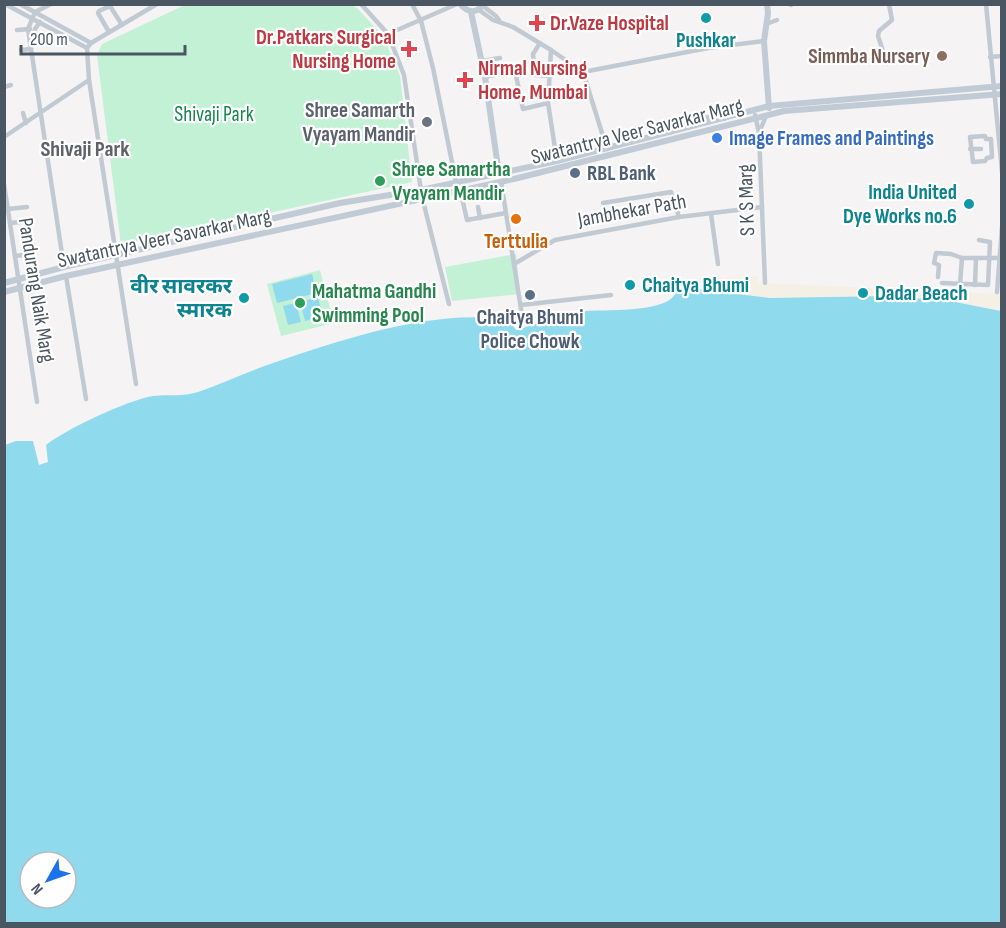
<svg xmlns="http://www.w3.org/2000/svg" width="1006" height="928" viewBox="0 0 1006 928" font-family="'Sofia Sans Condensed','Noto Sans Devanagari',sans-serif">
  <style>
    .green { fill: #c3f1d5 }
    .sand { fill: #f5f0e5 }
    .water { fill: #90daee; fill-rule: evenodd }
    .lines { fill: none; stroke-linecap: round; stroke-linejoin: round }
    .street { stroke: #c1cad2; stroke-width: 4.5 }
    .secondary { stroke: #c1cbd6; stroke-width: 6 }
    .culture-dot { fill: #0f9aa8; stroke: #fff; stroke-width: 2 }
    .health-dot { fill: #e0444e; stroke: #fff; stroke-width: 2 }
    .education-dot { fill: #8d6e63; stroke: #fff; stroke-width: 2 }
    .worship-dot { fill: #6b7280; stroke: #fff; stroke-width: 2 }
    .shop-dot { fill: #3f7fe0; stroke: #fff; stroke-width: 2 }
    .service-dot { fill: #5c6f8a; stroke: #fff; stroke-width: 2 }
    .leisure-dot { fill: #2e9e5b; stroke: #fff; stroke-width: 2 }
    .food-dot { fill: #e8710a; stroke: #fff; stroke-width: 2 }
    .labels { text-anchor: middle; stroke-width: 4.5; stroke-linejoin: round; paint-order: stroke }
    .health-label { font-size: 21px; font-weight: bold; fill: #be3a42; stroke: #fff; text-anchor: start }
    .culture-label { font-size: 21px; font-weight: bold; fill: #0d838f; stroke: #fff; text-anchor: end }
    .education-label { font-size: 21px; font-weight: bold; fill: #785e54; stroke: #fff; text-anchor: end }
    .worship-label { font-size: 21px; font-weight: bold; fill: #5b616d; stroke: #fff; text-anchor: end }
    .park-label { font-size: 21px; fill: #17864f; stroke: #fff }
    .street-label { font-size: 21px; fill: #4a5661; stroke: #fff }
    .shop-label { font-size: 21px; font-weight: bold; fill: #366cbe; stroke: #fff; text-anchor: start }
    .leisure-label { font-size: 21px; font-weight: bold; fill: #27864d; stroke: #fff; text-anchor: start }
    .service-label { font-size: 21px; font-weight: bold; fill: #4e5e75; stroke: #fff; text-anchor: start }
    .food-label { font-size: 21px; font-weight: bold; fill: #c56008; stroke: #fff }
    .neighbourhood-label { font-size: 22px; font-weight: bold; fill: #5f6368; stroke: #fff }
  </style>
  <rect width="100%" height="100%" fill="#f5f3f3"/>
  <g class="green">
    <path d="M187 4H351L358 9 383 36 400 76 412 182 121 245 97 55 102 44Z"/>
    <path d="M516 254 520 294 452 301 445 267Z"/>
    <path d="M320 270 334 323 281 336 267 284Z"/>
  </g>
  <path class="sand" d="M757 276 758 282 765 283 1001 294V311L950 301 887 296 770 298 681 287 685 280Z"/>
  <g class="water">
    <path d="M312 274 317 293 277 303 272 284Z"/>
    <path d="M681 287 770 298 887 296 950 301 1001 311V923H5V445L16 441H33L39 465 48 462 46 445C66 429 128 400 153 396 168 394 183 397 198 392 225 383 251 370 279 361 346 338 438 308 509 320L516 330C534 326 548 316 565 313 593 308 643 314 668 301 673 298 677 292 681 287ZM30 862H66V898H30Z"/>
    <path d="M318 297 323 317 305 321 300 302Z"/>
    <path d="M296 303 301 322 288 325 283 306Z"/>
  </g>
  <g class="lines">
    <g class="street">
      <path d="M5 4 87 48"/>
      <path d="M20 4 91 43"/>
      <path d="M51 4 35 12 28 29 64 267"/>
      <path d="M361 4 388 34 404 75 422 197 449 304"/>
      <path d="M412 4 421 21 433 68 456 182"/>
      <path d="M791 4V5"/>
      <path d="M986 4 1002 172"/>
      <path d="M483 6 496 16 499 20"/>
      <path d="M479 10 493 20 513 27 551 50 583 72 607 149"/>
      <path d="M766 24 777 20"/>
      <path d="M17 30 30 29"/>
      <path d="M109 32 98 13 99 11 110 6 122 25"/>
      <path d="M388 34 457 4"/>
      <path d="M91 43 87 48 89 80 136 384"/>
      <path d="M91 43 157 4"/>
      <path d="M31 44 35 29 40 22"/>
      <path d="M21 50 31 49"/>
      <path d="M551 50 548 103 557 161"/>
      <path d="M990 57 1002 56"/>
      <path d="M482 61 500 58"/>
      <path d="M887 63 878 36 879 31 892 20 889 4"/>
      <path d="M534 66 533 54 540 43"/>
      <path d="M533 71 535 75 549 76"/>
      <path d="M583 72 708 48 764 41"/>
      <path d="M485 77 515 71 523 109 548 103"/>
      <path d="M4 87 11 85"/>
      <path d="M23 113 26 123"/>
      <path d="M755 115 759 133"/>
      <path d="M985 136 986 139H991L992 157 987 158 985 161 973 162 970 137Z"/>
      <path d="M4 137 89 80"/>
      <path d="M970 149H981"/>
      <path d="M501 181 523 322"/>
      <path d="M4 184 37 402"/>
      <path d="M460 189 467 220 506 213"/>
      <path d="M603 203 671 192 679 217"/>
      <path d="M478 207 480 218"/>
      <path d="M8 209 27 207"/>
      <path d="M711 214 718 264"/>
      <path d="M11 223 28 221"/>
      <path d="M15 256 32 254 31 244"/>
      <path d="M514 264 555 240 679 217 762 207"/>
      <path d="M66 276 86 399"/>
      <path d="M938 277 939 265 934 263 936 253 951 254 962 258H999"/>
      <path d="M765 283 759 133 766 116"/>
      <path d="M942 283 988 285 990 242 979 240"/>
      <path d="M960 284 962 258"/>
      <path d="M975 285 976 258"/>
      <path d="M997 292 1002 227"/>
      <path d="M521 305 611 295"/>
    </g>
    <g class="secondary">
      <path d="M460 4C468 13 477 14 483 4"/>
      <path d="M767 4 768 13 764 41 769 108"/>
      <path d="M471 12 485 77 499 174"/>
      <path d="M670 132 674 127 719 115 724 118"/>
      <path d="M4 283 64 267 340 203 421 190 557 161 769 106 1002 86"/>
      <path d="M4 292 66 276 514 179 784 111 1002 94"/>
    </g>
  </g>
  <g class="culture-dot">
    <circle cx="706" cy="18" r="6"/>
    <circle cx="969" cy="204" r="6"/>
    <circle cx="630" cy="285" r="6"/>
    <circle cx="863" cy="293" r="6"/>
    <circle cx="244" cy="298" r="6"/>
  </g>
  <g class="health-dot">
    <path d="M534 14h6v6h6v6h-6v6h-6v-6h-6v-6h6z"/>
    <path d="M406 40h6v6h6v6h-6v6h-6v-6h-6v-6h6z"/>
    <path d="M462 71h6v6h6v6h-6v6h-6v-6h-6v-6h6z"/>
  </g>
  <circle class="education-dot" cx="942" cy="56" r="6"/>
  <circle class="worship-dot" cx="427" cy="122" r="6"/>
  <circle class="shop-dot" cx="717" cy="138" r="6"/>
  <g class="service-dot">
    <circle cx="575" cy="173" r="6"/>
    <circle cx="530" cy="295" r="6"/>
  </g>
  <g class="leisure-dot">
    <circle cx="380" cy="181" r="6"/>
    <circle cx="300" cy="303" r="6"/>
  </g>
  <circle class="food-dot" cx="516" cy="219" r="6"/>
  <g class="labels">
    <g class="health-label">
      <text x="550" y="30">Dr.Vaze Hospital</text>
      <text x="396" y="44" text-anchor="end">Dr.Patkars Surgical<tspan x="396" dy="24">Nursing Home</tspan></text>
      <text x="478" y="75">Nirmal Nursing<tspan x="478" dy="24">Home, Mumbai</tspan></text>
    </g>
    <g class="culture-label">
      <text x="706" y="47" text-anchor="middle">Pushkar</text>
      <text x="957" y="199">India United<tspan x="957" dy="24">Dye Works no.6</tspan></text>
      <text x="642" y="292" text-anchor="start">Chaitya Bhumi</text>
      <text x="232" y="293">वीर सावरकर<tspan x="232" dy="24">स्मारक</tspan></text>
      <text x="875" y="300" text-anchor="start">Dadar Beach</text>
    </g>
    <g class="education-label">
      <text x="930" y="63">Simmba Nursery</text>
    </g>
    <g class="worship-label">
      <text x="415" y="117">Shree Samarth<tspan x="415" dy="24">Vyayam Mandir</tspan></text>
    </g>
    <g class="park-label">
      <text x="214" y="121">Shivaji Park</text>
    </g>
    <g class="street-label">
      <text transform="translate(637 131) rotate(-14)" y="7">Swatantrya Veer Savarkar Marg</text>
      <text transform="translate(746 200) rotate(-92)" y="7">S K S Marg</text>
      <text transform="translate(632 210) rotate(-10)" y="7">Jambhekar Path</text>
      <text transform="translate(164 238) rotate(-12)" y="7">Swatantrya Veer Savarkar Marg</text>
      <text transform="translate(37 290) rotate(81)" y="7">Pandurang Naik Marg</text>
    </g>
    <g class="shop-label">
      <text x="729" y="145">Image Frames and Paintings</text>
    </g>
    <g class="leisure-label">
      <text x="392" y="176">Shree Samartha<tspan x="392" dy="24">Vyayam Mandir</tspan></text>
      <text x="312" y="298">Mahatma Gandhi<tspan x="312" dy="24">Swimming Pool</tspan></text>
    </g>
    <g class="service-label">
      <text x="587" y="180">RBL Bank</text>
      <text x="530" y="324" text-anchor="middle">Chaitya Bhumi<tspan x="530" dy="24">Police Chowk</tspan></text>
    </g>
    <g class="food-label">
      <text x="516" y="248">Terttulia</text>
    </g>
    <g class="neighbourhood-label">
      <text x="85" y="156">Shivaji Park</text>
    </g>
  </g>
  <rect width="1006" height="928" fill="none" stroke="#4a5661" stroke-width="12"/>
  <g transform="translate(48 880) rotate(230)"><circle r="28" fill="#ffffff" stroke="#b7bbc0" stroke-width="1.5"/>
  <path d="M0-4.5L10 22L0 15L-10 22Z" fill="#1a73e8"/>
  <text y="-9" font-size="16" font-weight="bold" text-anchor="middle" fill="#4a5661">N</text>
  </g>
  <path d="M21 45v9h164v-9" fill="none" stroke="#4a5661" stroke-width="3"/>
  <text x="30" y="45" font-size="18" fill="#4a5661" stroke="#ffffff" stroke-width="4.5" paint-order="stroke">200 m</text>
</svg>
